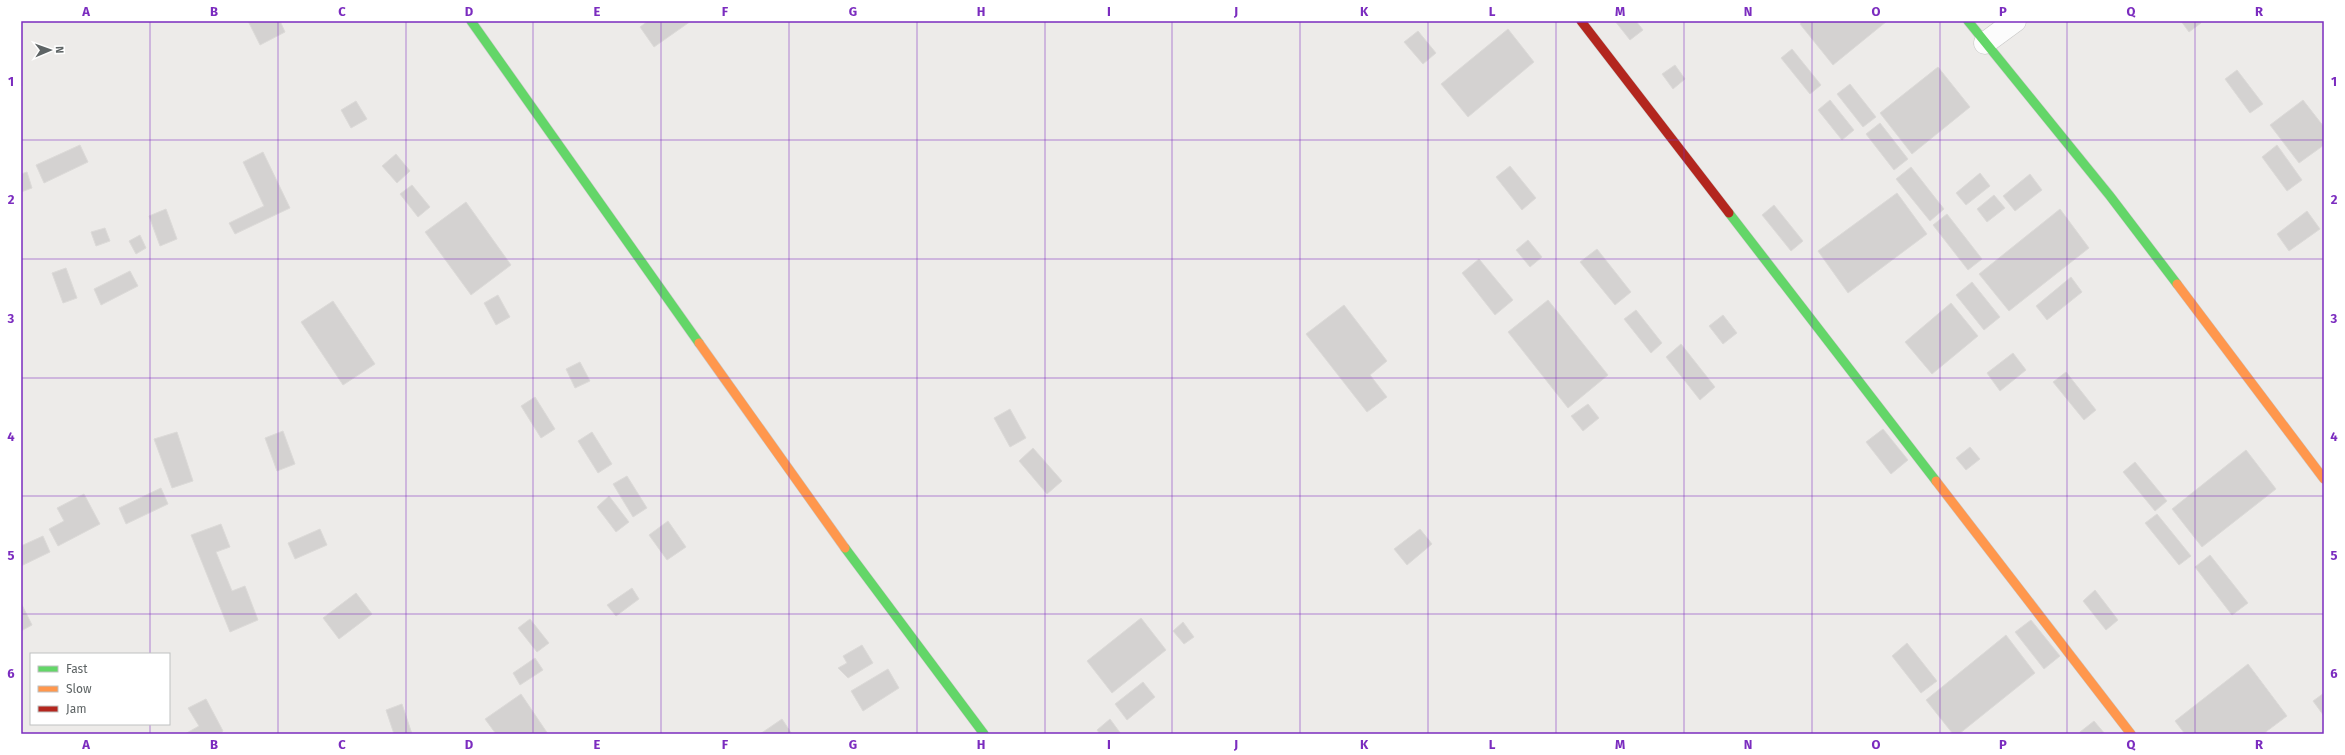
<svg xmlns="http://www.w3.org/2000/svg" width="2345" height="755" viewBox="0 0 2345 755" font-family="'Fira Sans',sans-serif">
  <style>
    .building { fill: #d4d2d1; stroke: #dcdad8 }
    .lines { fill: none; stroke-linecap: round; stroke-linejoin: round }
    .street-casing { stroke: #c8c8c7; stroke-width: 23 }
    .fast-casing { stroke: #c9c9c8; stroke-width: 10 }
    .slow-casing { stroke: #c9c9c8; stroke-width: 10 }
    .jam-casing { stroke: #c9c9c8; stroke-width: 10 }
    .street { stroke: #fcfcfc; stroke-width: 22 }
    .fast { stroke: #63d668; stroke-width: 9 }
    .slow { stroke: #ff974d; stroke-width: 9 }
    .jam { stroke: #b3261e; stroke-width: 9 }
    .grid { fill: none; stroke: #7b2cbf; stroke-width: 1; stroke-opacity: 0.55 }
    .neatline { fill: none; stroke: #7b2cbf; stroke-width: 1.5 }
    .grid-label { font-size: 13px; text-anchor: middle; font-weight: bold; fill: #7b2cbf }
  </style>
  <rect width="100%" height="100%" fill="#edebe9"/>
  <g class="building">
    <path d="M248 21H280L285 32 260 45Z"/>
    <path d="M648 21H691L654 47 640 27Z"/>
    <path d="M1615 21H1636L1643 30 1630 40Z"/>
    <path d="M1803 21H1887L1833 65 1800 24Z"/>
    <path d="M2181 21H2199L2201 23 2189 32Z"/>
    <path d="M1508 29 1534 62 1468 117 1441 84Z"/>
    <path d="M1418 31 1436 53 1423 64 1404 42Z"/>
    <path d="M1792 49 1821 85 1810 94 1781 58Z"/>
    <path d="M1675 65 1685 79 1673 89 1662 74Z"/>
    <path d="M1938 67 1970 107 1912 154 1880 113Z"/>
    <path d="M2237 70 2263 104 2250 113 2225 79Z"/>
    <path d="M1850 84 1876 117 1863 127 1837 94Z"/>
    <path d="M1830 100 1854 130 1842 140 1818 110Z"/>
    <path d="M2303 100 2324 127V145L2299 163 2270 125Z"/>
    <path d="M356 101 367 119 351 128 341 110Z"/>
    <path d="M1880 123 1908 159 1894 170 1866 134Z"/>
    <path d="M80 145 88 162 44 183 36 165Z"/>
    <path d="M2277 145 2302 180 2287 191 2262 157Z"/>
    <path d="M263 152 290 208 235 234 229 223 264 206 243 162Z"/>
    <path d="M396 154 410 171 397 183 382 166Z"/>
    <path d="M1510 166 1536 198 1522 210 1496 177Z"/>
    <path d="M1911 167 1944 209 1930 221 1896 179Z"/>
    <path d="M27 172 32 188 21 192V174Z"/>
    <path d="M1980 173 1990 186 1966 205 1956 193Z"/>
    <path d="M2030 174 2042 190 2015 211 2003 196Z"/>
    <path d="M412 185 430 207 418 217 400 194Z"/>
    <path d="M1897 193 1927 234 1848 293 1818 251Z"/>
    <path d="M1994 195 2005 208 1987 222 1977 209Z"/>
    <path d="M466 202 511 265 471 295 425 232Z"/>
    <path d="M1774 205 1803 241 1791 251 1762 215Z"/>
    <path d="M166 209 177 239 160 246 149 216Z"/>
    <path d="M2060 209 2089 248 2009 311 1979 274Z"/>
    <path d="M2307 211 2320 229 2289 251 2277 234Z"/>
    <path d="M1947 214 1982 259 1968 270 1933 225Z"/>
    <path d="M105 228 110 241 96 246 91 232Z"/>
    <path d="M140 235 146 248 136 254 129 241Z"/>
    <path d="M1528 240 1542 257 1530 267 1516 250Z"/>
    <path d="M1597 249 1631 292 1615 305 1580 262Z"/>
    <path d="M1479 259 1513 300 1495 315 1462 273Z"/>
    <path d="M66 268 77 298 63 303 52 273Z"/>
    <path d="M130 271 138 286 101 305 94 289Z"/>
    <path d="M2071 277 2082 292 2047 320 2036 306Z"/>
    <path d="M1972 282 2000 317 1984 330 1956 295Z"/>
    <path d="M498 295 510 317 496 325 484 303Z"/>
    <path d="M1548 300 1608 375 1568 408 1508 332Z"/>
    <path d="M333 301 375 364 343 385 301 322Z"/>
    <path d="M1951 303 1978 336 1932 374 1905 342Z"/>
    <path d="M1344 305 1387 361 1370 375 1387 397 1367 412 1306 334Z"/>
    <path d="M1636 310 1662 343 1651 353 1624 319Z"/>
    <path d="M1723 315 1737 333 1723 344 1709 326Z"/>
    <path d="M1681 344 1715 387 1700 400 1666 357Z"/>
    <path d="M2013 353 2026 370 2000 391 1987 373Z"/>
    <path d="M580 362 590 381 575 388 566 369Z"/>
    <path d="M2066 372 2096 410 2084 420 2053 382Z"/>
    <path d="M535 397 555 429 541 438 521 406Z"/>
    <path d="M1588 404 1599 418 1583 431 1571 416Z"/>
    <path d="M1010 409 1026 438 1010 447 994 418Z"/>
    <path d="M1883 429 1908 460 1891 474 1866 442Z"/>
    <path d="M283 431 295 464 277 471 265 438Z"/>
    <path d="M177 432 193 481 172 488 154 439Z"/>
    <path d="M592 432 612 464 598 473 578 441Z"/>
    <path d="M1970 447 1980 459 1966 470 1956 458Z"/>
    <path d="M1033 448 1062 481 1047 494 1019 461Z"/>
    <path d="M2246 450 2276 489 2202 547 2172 509Z"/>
    <path d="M2135 462 2167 501 2155 511 2123 472Z"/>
    <path d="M627 476 647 508 633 517 613 484Z"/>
    <path d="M161 488 168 504 126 524 119 508Z"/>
    <path d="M84 494 100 524 58 546 49 529 64 521 57 508Z"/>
    <path d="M609 496 629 522 616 532 597 507Z"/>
    <path d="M2157 514 2191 556 2179 565 2145 523Z"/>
    <path d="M668 521 686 547 667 560 649 535Z"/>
    <path d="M221 524 230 547 216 552 232 591 245 586 258 620 230 632 191 535Z"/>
    <path d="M320 529 327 545 295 559 288 543Z"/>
    <path d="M1420 529 1432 544 1407 565 1394 549Z"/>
    <path d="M43 536 50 552 21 566V546Z"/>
    <path d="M2210 555 2248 603 2232 615 2195 567Z"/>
    <path d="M632 588 639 599 616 616 607 605Z"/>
    <path d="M2095 590 2118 620 2106 630 2083 601Z"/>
    <path d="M356 593 372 614 339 639 323 618Z"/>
    <path d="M21 603 32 625 21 631Z"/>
    <path d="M1141 618 1166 650 1112 693 1087 661Z"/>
    <path d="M530 619 549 643 537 652 518 628Z"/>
    <path d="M2031 620 2060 656 2044 669 2015 632Z"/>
    <path d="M1183 622 1194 637 1184 644 1173 631Z"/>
    <path d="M2006 635 2035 673 1959 734H1953L1926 700Z"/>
    <path d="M1907 643 1937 681 1921 693 1892 656Z"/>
    <path d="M862 645 873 663 848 678 838 668 847 663 843 656Z"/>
    <path d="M535 658 543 670 520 685 513 673Z"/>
    <path d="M2248 664 2287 716 2263 734H2185L2175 721Z"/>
    <path d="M888 669 899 688 863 711 851 691Z"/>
    <path d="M1143 682 1155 697 1127 720 1115 704Z"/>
    <path d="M2324 693V716L2313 701Z"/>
    <path d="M521 694 548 734H496L485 719Z"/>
    <path d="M206 699 223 731 219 734H185L199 726 188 708Z"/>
    <path d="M402 704 412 734H394L386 710Z"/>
    <path d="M782 719 792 734H760Z"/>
    <path d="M1110 719 1121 734H1100L1097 730Z"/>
    <path d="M2094 721 2105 734H2081L2080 732Z"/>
  </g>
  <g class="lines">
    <defs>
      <path id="street" d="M1985 43 2015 21"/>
      <g id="fast">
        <path d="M471 21 699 343"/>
        <path d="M1968 21 2110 196 2177 284"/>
        <path d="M1729 213 1936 481"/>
        <path d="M845 548 984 734"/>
      </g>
      <g id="slow">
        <path d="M2177 284 2324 479"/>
        <path d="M699 343 845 548"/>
        <path d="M1936 481 2131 734"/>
      </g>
      <path id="jam" d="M1581 21 1729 213"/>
    </defs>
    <use href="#street" class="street-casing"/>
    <use href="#fast" class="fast-casing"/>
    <use href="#slow" class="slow-casing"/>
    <use href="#jam" class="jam-casing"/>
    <use href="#street" class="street"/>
    <use href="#fast" class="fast"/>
    <use href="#slow" class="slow"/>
    <use href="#jam" class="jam"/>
  </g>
  <path class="grid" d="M150 21V654M278 21V734M406 21V734M533 21V734M661 21V734M789 21V734M917 21V734M1045 21V734M1172 21V734M1300 21V734M1428 21V734M1556 21V734M1684 21V734M1812 21V734M1940 21V734M2067 21V734M2195 21V734M21 140H2324M21 259H2324M21 378H2324M21 496H2324M21 614H2324M150 724V734"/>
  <rect width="2345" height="755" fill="none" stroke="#ffffff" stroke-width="44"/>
  <rect x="30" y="653" width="140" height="72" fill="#ffffff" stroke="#bfc1c1"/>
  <rect x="38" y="666" width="20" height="6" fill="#63d668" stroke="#bfc1c1"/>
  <text x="66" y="673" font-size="12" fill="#5e6465">Fast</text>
  <rect x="38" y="686" width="20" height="6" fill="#ff974d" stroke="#bfc1c1"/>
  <text x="66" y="693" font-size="12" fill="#5e6465">Slow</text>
  <rect x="38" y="706" width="20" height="6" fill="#b3261e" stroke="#bfc1c1"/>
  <text x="66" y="713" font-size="12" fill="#5e6465">Jam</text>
  <g transform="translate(50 50) rotate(88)" stroke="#ffffff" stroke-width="3" paint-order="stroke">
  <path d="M0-3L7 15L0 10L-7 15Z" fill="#5e6465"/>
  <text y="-6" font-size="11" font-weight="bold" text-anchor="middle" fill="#5e6465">N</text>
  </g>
  <rect x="22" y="22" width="2301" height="711" class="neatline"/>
  <g class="grid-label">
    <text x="86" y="16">A</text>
    <text x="214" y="16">B</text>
    <text x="342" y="16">C</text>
    <text x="469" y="16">D</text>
    <text x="597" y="16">E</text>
    <text x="725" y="16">F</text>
    <text x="853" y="16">G</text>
    <text x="981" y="16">H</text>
    <text x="1109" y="16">I</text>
    <text x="1236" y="16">J</text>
    <text x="1364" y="16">K</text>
    <text x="1492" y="16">L</text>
    <text x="1620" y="16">M</text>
    <text x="1748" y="16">N</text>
    <text x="1876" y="16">O</text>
    <text x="2003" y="16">P</text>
    <text x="2131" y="16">Q</text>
    <text x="2259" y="16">R</text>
    <text x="11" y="86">1</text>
    <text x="2334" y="86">1</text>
    <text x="11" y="204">2</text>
    <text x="2334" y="204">2</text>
    <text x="11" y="323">3</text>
    <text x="2334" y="323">3</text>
    <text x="11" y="441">4</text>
    <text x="2334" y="441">4</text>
    <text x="11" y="560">5</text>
    <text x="2334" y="560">5</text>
    <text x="11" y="678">6</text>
    <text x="2334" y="678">6</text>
    <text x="86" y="749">A</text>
    <text x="214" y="749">B</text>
    <text x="342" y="749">C</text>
    <text x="469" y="749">D</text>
    <text x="597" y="749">E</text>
    <text x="725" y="749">F</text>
    <text x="853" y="749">G</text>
    <text x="981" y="749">H</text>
    <text x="1109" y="749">I</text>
    <text x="1236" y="749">J</text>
    <text x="1364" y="749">K</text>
    <text x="1492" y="749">L</text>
    <text x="1620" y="749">M</text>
    <text x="1748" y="749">N</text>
    <text x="1876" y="749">O</text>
    <text x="2003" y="749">P</text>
    <text x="2131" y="749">Q</text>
    <text x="2259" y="749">R</text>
  </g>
</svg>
